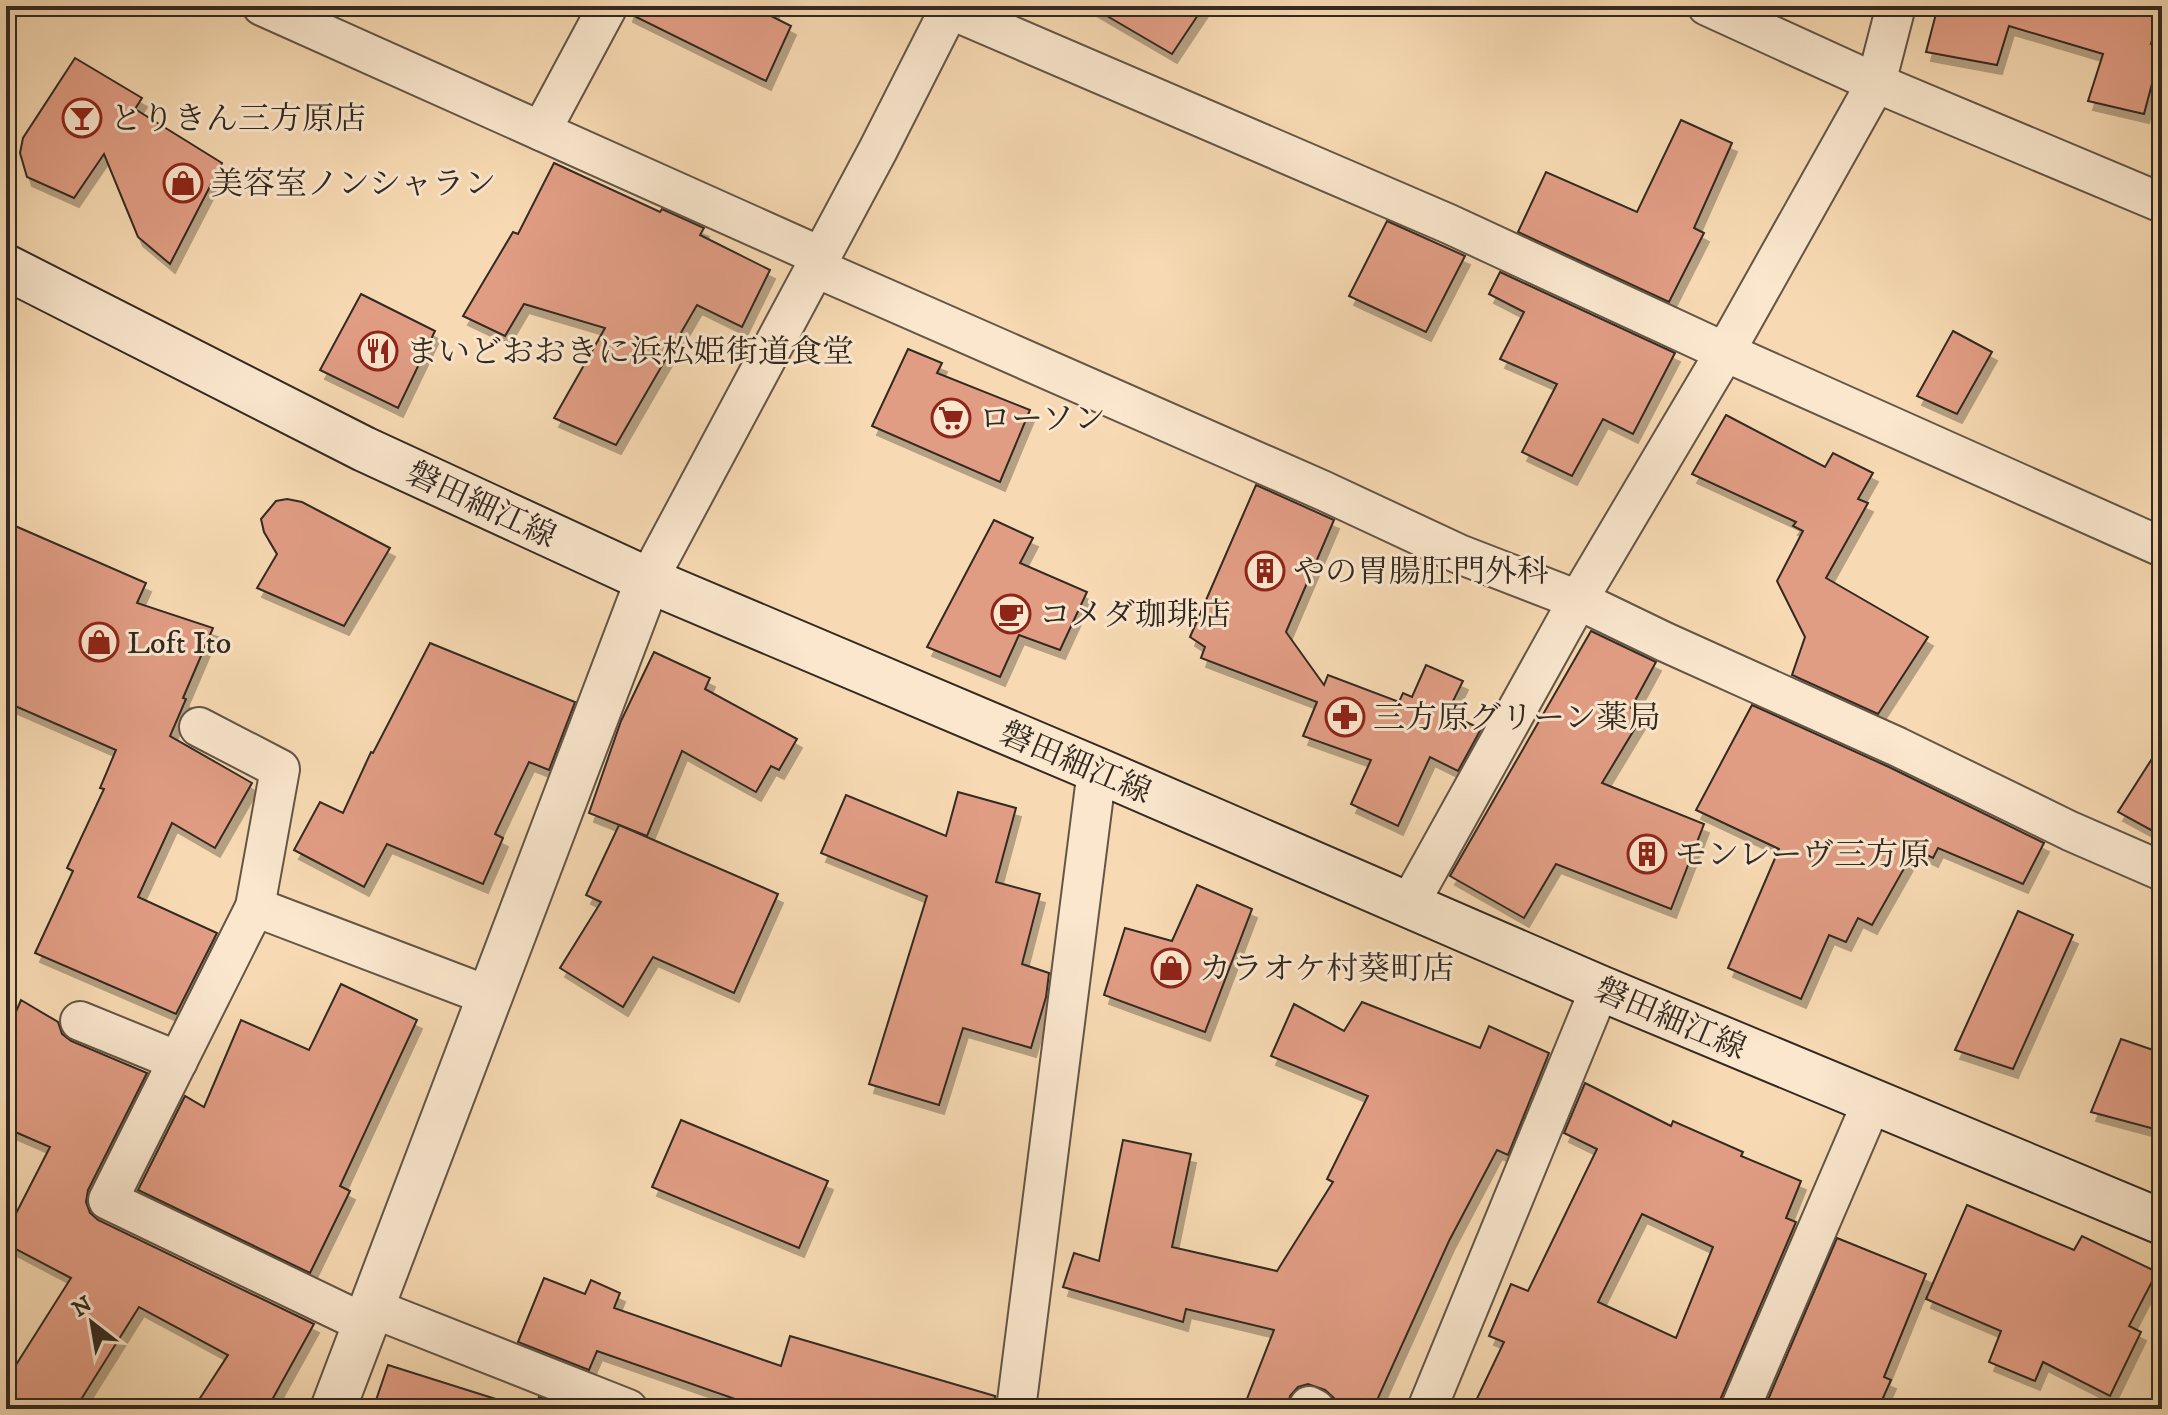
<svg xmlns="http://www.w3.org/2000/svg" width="2168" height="1415" viewBox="0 0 2168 1415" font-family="'IM FELL DW Pica','Noto Serif JP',serif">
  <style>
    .building { fill: #e19d84; stroke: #332921; stroke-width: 2; fill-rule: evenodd; filter: url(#shadow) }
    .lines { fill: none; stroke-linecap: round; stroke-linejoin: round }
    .minor-casing { stroke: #645546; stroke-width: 42 }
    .tertiary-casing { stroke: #645546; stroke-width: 48 }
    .secondary-casing { stroke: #332921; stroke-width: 48 }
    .minor { stroke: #fae7ce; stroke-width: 38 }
    .tertiary { stroke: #fae7ce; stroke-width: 44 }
    .secondary { stroke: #fae7ce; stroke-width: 44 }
    .labels { text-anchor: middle; stroke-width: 6; stroke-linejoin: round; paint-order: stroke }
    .poi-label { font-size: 32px; fill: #332921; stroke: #fae7ce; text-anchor: start }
    .street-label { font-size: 32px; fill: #332921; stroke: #fae7ce }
  </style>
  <defs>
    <filter id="shadow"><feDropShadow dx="5" dy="9" stdDeviation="0" flood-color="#0004"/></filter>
  </defs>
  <rect width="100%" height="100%" fill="#f7dab3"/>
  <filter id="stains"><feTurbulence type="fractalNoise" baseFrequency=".0025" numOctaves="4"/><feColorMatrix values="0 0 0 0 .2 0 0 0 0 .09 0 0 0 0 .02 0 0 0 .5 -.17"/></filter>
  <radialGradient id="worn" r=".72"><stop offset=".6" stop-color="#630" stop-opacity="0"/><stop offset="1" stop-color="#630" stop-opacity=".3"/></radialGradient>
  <g class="building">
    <path d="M630 6H775L771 16 791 26 766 81 628 13Z"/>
    <path d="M1090 6H1204L1172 54Z"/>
    <path d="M1938 6H2162L2151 44 2162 46 2144 114 2088 101 2103 54 2009 26 1997 65 1926 52Z"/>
    <path d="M75 58 142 98 135 109 222 163 170 264 138 237 104 154 74 198 27 177 20 153 23 138Z"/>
    <path d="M1681 120 1732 143 1694 228 1704 233 1669 302 1518 232 1546 172 1637 212Z"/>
    <path d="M554 163 660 212 662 209 704 228 700 235 770 270 742 327 697 305 616 445 554 418 605 328 524 304 505 336 463 316 513 232 518 234Z"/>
    <path d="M1387 221 1465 256 1426 332 1349 296Z"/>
    <path d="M1500 272 1675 353 1633 434 1603 419 1572 476 1522 452 1557 384 1500 359 1524 312 1489 294Z"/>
    <path d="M361 294 435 331 398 408 320 370Z"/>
    <path d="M1953 331 1992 352 1957 414 1917 396Z"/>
    <path d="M908 349 942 363 937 373 1030 410 1000 482 872 426Z"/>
    <path d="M1726 415 1825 467 1833 453 1873 473 1858 499 1868 503 1826 578 1928 637 1878 714 1792 675 1805 637 1777 581 1803 531 1793 526 1796 522 1692 474Z"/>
    <path d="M1256 485 1334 520 1286 632 1324 685 1328 675 1399 702 1403 693 1412 697 1426 665 1463 681 1447 713 1481 729 1458 771 1430 757 1398 826 1351 804 1371 760 1303 736 1317 702 1201 658 1205 647 1190 637Z"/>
    <path d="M287 499 302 502 390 548 344 626 257 588 277 554 264 532 261 519 276 501Z"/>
    <path d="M994 520 1033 538 1020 563 1087 592 1060 650 1019 635 1000 677 927 647Z"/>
    <path d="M6 522 146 583 137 603 213 628 183 698 186 699 170 736 252 783 215 848 172 823 138 897 217 933 176 1014 35 953 73 871 67 868 104 789 100 788 116 750 6 702Z"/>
    <path d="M1591 631 1656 662 1631 708 1643 715 1602 783 1704 824 1671 909 1556 864 1524 918 1450 876Z"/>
    <path d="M430 643 575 702 549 770 529 762 495 834 503 838 483 884 387 844 364 887 294 850 320 802 343 813 371 752 373 753Z"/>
    <path d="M654 652 710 678 705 689 797 739 779 770 771 766 756 792 682 751 647 836 589 813 621 721Z"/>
    <path d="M1752 705 1889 767 2044 843 2023 884 1938 848 1933 858 1915 849 1872 925 1858 918 1846 942 1829 935 1801 999 1728 968 1779 849 1696 810Z"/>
    <path d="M2162 743V836L2118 812Z"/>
    <path d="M958 792 1016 808 996 882 1040 894 1022 964 1049 973 1046 997 1031 1048 963 1028 939 1105 869 1084 927 896 821 853 846 795 946 836Z"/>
    <path d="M619 825 778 894 734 993 653 957 623 1007 560 968 601 902 586 895Z"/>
    <path d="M1197 885 1252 909 1205 1032 1104 995 1125 928 1172 941Z"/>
    <path d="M2018 911 2073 935 2013 1069 1955 1050Z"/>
    <path d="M341 984 417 1020 340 1186 350 1191 310 1273 138 1190 185 1096 204 1107 241 1020 309 1050Z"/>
    <path d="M21 1000 58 1022 62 1034 71 1041 147 1073 88 1190 86 1202 90 1213 98 1220 314 1324 267 1409H193L228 1355 139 1307 75 1409H6V1368H14L71 1278 6 1244V1233L50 1147 6 1128V1035Z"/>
    <path d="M1362 1002 1480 1048 1489 1026 1549 1053 1508 1155 1497 1150 1449 1241 1373 1409H1337L1334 1398 1325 1390 1308 1384 1298 1387 1290 1396 1288 1409H1243L1274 1330 1186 1309 1183 1322 1063 1287 1074 1253 1099 1261 1123 1140 1191 1154 1172 1247 1277 1271 1333 1182 1327 1179 1368 1096 1271 1056 1294 1004 1344 1031Z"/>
    <path d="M2121 1039 2162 1053V1131L2091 1112Z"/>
    <path d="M1585 1083 1671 1126 1673 1121 1743 1152 1741 1156 1801 1181 1786 1218 1796 1222 1720 1400 1718 1409H1472L1504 1342 1489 1336 1511 1284 1528 1291 1597 1149 1564 1133ZM1642 1214 1713 1247 1676 1338 1598 1302Z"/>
    <path d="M681 1120 828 1181 799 1248 652 1187Z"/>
    <path d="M1967 1205 2074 1250 2082 1236 2157 1272 2129 1326 2141 1332 2110 1396 2043 1362 2035 1381 1989 1362 2001 1331 1926 1299Z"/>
    <path d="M1837 1238 1926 1274 1884 1377 1891 1380 1878 1409H1764Z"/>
    <path d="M544 1278 585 1294 591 1280 620 1293 614 1308 781 1366 790 1336 995 1396 994 1409H764L597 1351 589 1370 518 1342Z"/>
    <path d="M388 1365 502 1401 500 1409H373Z"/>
    <path d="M539 1397 568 1409H533Z"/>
  </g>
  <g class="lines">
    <defs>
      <g id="minor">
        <path d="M262 6 820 256"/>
        <path d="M942 6 1449 224 1725 352 2162 547"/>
        <path d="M1707 6 1876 83 2162 203"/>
        <path d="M541 131 608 6"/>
        <path d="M814 267 1324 491 1459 554 1578 600 1665 642 1898 747 2070 831 2162 871"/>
        <path d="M648 580 878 150 951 6"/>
        <path d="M199 727 280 769 255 907"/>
        <path d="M1408 906 1578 600 1725 352 1876 83 1896 6"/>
        <path d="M80 1021 178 1061"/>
        <path d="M372 1308 628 1409"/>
        <path d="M366 1324 108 1200 255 907 489 996"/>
        <path d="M1309 1406 1315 1409"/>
        <path d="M1016 1409 1097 770"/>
        <path d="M1427 1409 1600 988"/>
        <path d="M1740 1409 1872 1102"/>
      </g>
      <path id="tertiary" d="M333 1409 648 580"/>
      <path id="secondary" d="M6 267 364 449 648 580 1097 770 1600 988 2162 1222"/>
    </defs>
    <use href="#minor" class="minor-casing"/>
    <use href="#tertiary" class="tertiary-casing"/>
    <use href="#secondary" class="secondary-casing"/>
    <use href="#minor" class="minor"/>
    <use href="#tertiary" class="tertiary"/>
    <use href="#secondary" class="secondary"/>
  </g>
  <defs>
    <symbol id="bar-ring" viewBox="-11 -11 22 22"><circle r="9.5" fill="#fae7ce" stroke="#8f2418" stroke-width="1.5"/><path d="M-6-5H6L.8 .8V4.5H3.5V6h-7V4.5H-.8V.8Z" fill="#8f2418"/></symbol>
    <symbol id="shop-ring" viewBox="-11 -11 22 22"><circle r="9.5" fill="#fae7ce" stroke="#8f2418" stroke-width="1.5"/><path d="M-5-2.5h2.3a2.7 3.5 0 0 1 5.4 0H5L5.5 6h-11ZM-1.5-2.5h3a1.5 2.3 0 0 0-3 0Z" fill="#8f2418"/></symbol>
    <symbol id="restaurant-ring" viewBox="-11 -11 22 22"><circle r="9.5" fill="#fae7ce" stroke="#8f2418" stroke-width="1.5"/><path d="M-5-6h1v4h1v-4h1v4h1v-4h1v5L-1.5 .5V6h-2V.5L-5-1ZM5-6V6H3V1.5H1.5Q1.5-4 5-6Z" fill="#8f2418"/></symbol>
    <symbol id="supermarket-ring" viewBox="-11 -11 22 22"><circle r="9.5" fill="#fae7ce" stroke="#8f2418" stroke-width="1.5"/><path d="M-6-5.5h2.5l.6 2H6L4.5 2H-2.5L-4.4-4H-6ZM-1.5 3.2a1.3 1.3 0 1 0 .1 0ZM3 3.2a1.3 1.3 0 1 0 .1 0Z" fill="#8f2418"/></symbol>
    <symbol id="building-ring" viewBox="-11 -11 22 22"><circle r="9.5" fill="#fae7ce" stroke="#8f2418" stroke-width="1.5"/><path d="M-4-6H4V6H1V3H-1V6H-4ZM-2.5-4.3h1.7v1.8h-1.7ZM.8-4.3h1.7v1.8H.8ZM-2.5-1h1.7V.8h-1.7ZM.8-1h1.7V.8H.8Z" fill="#8f2418"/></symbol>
    <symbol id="cafe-ring" viewBox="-11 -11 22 22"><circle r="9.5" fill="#fae7ce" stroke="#8f2418" stroke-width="1.5"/><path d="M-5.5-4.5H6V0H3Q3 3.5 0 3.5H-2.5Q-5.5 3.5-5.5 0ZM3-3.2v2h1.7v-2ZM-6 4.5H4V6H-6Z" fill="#8f2418"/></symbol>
    <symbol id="pharmacy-ring" viewBox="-11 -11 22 22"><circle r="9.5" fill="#fae7ce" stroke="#8f2418" stroke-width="1.5"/><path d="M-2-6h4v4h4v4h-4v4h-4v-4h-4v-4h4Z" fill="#8f2418"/></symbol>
  </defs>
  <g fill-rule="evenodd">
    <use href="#bar-ring" x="60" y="96" width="44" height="44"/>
    <use href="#shop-ring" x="161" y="161" width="44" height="44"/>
    <use href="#restaurant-ring" x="356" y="329" width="44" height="44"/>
    <use href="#supermarket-ring" x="929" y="396" width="44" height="44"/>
    <use href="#building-ring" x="1243" y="549" width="44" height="44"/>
    <use href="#cafe-ring" x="989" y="592" width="44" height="44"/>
    <use href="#shop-ring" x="77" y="620" width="44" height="44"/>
    <use href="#pharmacy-ring" x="1323" y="695" width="44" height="44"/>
    <use href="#building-ring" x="1625" y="832" width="44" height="44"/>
    <use href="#shop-ring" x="1149" y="946" width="44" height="44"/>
  </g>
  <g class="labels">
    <g class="poi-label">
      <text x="110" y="129">とりきん三方原店</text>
      <text x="211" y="194">美容室ノンシャラン</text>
      <text x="406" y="362">まいどおおきに浜松姫街道食堂</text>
      <text x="979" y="429">ローソン</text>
      <text x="1293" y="582">やの胃腸肛門外科</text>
      <text x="1039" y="625">コメダ珈琲店</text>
      <text x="127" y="653">Loft Ito</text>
      <text x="1373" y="728">三方原グリーン薬局</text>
      <text x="1675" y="865">モンレーヴ三方原</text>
      <text x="1199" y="979">カラオケ村葵町店</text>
    </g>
    <g class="street-label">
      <text transform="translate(482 504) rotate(25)" y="11">磐田細江線</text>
      <text transform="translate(1076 762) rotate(23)" y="11">磐田細江線</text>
      <text transform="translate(1671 1018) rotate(23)" y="11">磐田細江線</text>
    </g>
  </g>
  <rect width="2168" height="1415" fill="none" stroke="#f7dab3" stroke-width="32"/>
  <rect x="8" y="8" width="2152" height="1399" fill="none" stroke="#332921" stroke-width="4"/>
  <rect x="16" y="16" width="2136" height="1383" fill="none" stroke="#332921" stroke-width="2"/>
  <g transform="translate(92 1323) rotate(329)" stroke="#fae7ce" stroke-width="6" paint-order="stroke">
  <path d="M0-6L14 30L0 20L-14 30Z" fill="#332921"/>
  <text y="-12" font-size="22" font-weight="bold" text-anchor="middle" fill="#332921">N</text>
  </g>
  <rect width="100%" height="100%" filter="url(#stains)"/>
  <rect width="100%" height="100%" fill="url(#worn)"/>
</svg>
